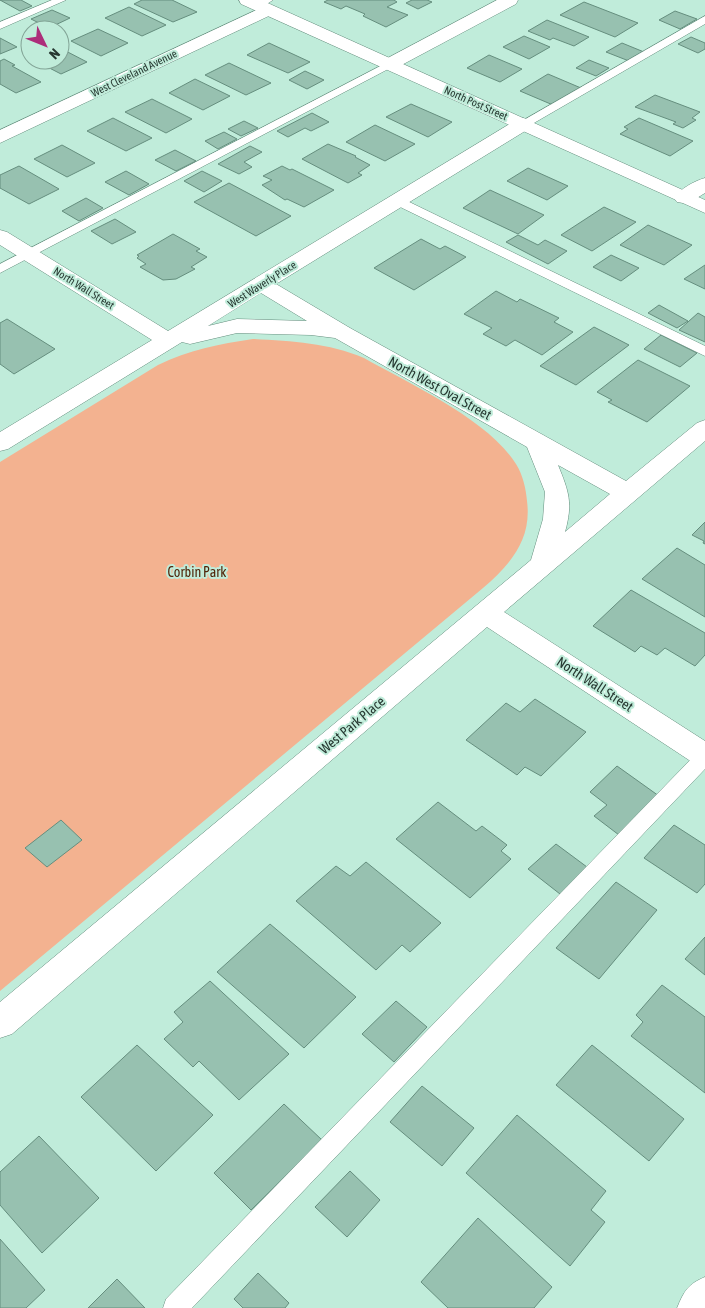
<svg xmlns="http://www.w3.org/2000/svg" width="705" height="1308" viewBox="0 0 705 1308" font-family="'Asap Condensed',sans-serif">
  <style>
    .green { fill: #f3b290 }
    .building { fill: #97c1b0; stroke: #658e7e }
    .lines { fill: none; stroke-linecap: round; stroke-linejoin: round }
    .lane-casing { stroke: #658e7e; stroke-width: 1 }
    .street-casing { stroke: #658e7e; stroke-width: 1 }
    .secondary-casing { stroke: #658e7e; stroke-width: 1 }
    .lane { fill: #fff; fill-rule: evenodd }
    .street { fill: #fff; fill-rule: evenodd }
    .secondary { fill: #fff; fill-rule: evenodd }
    .labels { text-anchor: middle; stroke-width: 4; stroke-linejoin: round; paint-order: stroke }
    .far-street-label { font-size: 11px; fill: #263831; stroke: #c0ecda }
    .street-label { font-size: 14px; fill: #263831; stroke: #c0ecda }
    .park-label { font-size: 14px; fill: #50250a; stroke: #c0ecda }
  </style>
  <rect width="100%" height="100%" fill="#c0ecda"/>
  <path class="green" d="M253 339C292 341 328 343 364 358 410 384 489 420 516 464 523 475 526 489 527 501 532 539 511 564 483 588L0 991V462L158 365C189 350 219 344 253 339Z"/>
  <g class="building">
    <path d="M0 0H21L32 6 20 11Z"/>
    <path d="M142 0H172L197 12 173 22 134 4Z"/>
    <path d="M328 0H394L397 2 387 7 408 15 386 27 363 16 365 14 346 6 341 9 324 2Z"/>
    <path d="M412 0H427L432 2 418 9 406 3Z"/>
    <path d="M584 2 638 23 615 37 560 15Z"/>
    <path d="M129 7 166 25 142 36 105 18Z"/>
    <path d="M52 10 70 18 49 28 31 19Z"/>
    <path d="M675 11 697 19 680 29 659 20Z"/>
    <path d="M547 20 589 37 574 46 553 38 550 40 528 31Z"/>
    <path d="M98 29 128 43 101 56 71 41Z"/>
    <path d="M524 36 550 47 529 59 503 47Z"/>
    <path d="M691 37 705 43V49L698 53 678 44Z"/>
    <path d="M0 38 17 47 0 54Z"/>
    <path d="M269 43 310 62 288 73 247 55Z"/>
    <path d="M622 43 644 52 629 61 606 52Z"/>
    <path d="M60 48 87 62 61 74 34 60H60Z"/>
    <path d="M489 55 522 69 500 82 467 68Z"/>
    <path d="M4 59 15 65 12 66 41 82 16 93 0 84V61Z"/>
    <path d="M589 60 609 68 596 76 576 68Z"/>
    <path d="M229 63 271 83 246 95 205 75Z"/>
    <path d="M305 71 324 80 307 89 289 80Z"/>
    <path d="M548 74 581 88 553 105 520 91Z"/>
    <path d="M195 79 230 96 203 110 169 93Z"/>
    <path d="M655 95 700 112 692 118 696 120 683 128 673 124 676 122 635 107Z"/>
    <path d="M152 99 192 119 166 133 125 112Z"/>
    <path d="M411 104 452 122 428 137 386 117Z"/>
    <path d="M312 113 329 122 311 131 305 128 288 137 277 131Z"/>
    <path d="M113 118 152 138 126 151 87 131Z"/>
    <path d="M639 118 693 141 670 156 620 134 628 129 624 127Z"/>
    <path d="M244 121 258 128 241 136 228 129Z"/>
    <path d="M375 125 415 144 385 161 346 142Z"/>
    <path d="M224 132 237 139 218 149 205 141Z"/>
    <path d="M328 144 356 156 355 157 370 165 358 173 362 175 348 183 302 159Z"/>
    <path d="M62 145 95 163 67 177 34 159Z"/>
    <path d="M250 146 262 152 244 162 252 167 239 174 218 164Z"/>
    <path d="M175 150 196 161 176 171 155 160Z"/>
    <path d="M19 166 59 189 29 204 0 188V175Z"/>
    <path d="M282 166 290 170 292 169 334 190 304 207 287 199 285 200 262 185 272 180 263 176Z"/>
    <path d="M528 168 568 186 547 200 507 181Z"/>
    <path d="M126 171 149 184 129 195 105 182Z"/>
    <path d="M202 171 222 181 204 192 184 181Z"/>
    <path d="M229 183 291 216 256 236 194 202Z"/>
    <path d="M490 190 544 215 518 234 463 208Z"/>
    <path d="M86 198 103 208 79 221 62 211Z"/>
    <path d="M604 207 636 222 592 251 561 235Z"/>
    <path d="M115 219 136 232 112 244 91 231Z"/>
    <path d="M648 225 692 245 664 265 620 245Z"/>
    <path d="M173 234 200 249 196 251 207 257 191 267 195 269 176 279 163 280 140 267 146 264 137 258 139 256 137 255Z"/>
    <path d="M518 235 538 245 545 240 567 251 548 264 506 242Z"/>
    <path d="M421 239 440 249 445 246 466 257 414 290 374 268Z"/>
    <path d="M611 255 639 268 621 281 593 267Z"/>
    <path d="M705 265V289L684 279Z"/>
    <path d="M496 291 517 302 520 299 559 318 554 322 573 332 542 355 515 340 506 346 483 334 492 328 464 314Z"/>
    <path d="M659 305 688 321 677 328 648 313Z"/>
    <path d="M698 313 705 317V342L679 330Z"/>
    <path d="M7 319 55 349 14 374 0 364V323Z"/>
    <path d="M594 327 629 345 576 385 540 366Z"/>
    <path d="M661 335 697 353 680 367 644 349Z"/>
    <path d="M638 360 690 386 647 422 608 402 612 400 597 392Z"/>
    <path d="M705 522V544L703 543 704 541 692 535Z"/>
    <path d="M677 548 705 565V617L642 579Z"/>
    <path d="M631 590 705 633V655L695 666 665 648 657 655 641 646 635 652 593 626Z"/>
    <path d="M535 699 586 732 541 776 525 767 517 775 466 740 506 703 520 712Z"/>
    <path d="M617 766 659 796 619 835 594 816 607 805 590 792Z"/>
    <path d="M438 802 476 831 482 826 507 845 501 851 511 859 470 898 396 839Z"/>
    <path d="M61 820 82 840 47 867 25 848Z"/>
    <path d="M674 825 705 845V884L697 893 644 858Z"/>
    <path d="M556 844 587 867 560 894 528 869Z"/>
    <path d="M366 862 441 923 410 952 402 945 376 970 296 901 336 866 350 876Z"/>
    <path d="M616 882 657 910 599 979 556 948Z"/>
    <path d="M270 924 356 997 304 1048 217 972Z"/>
    <path d="M705 937V975L685 959Z"/>
    <path d="M210 981 289 1054 239 1100 199 1061 193 1067 164 1039 183 1022 174 1012Z"/>
    <path d="M662 985 705 1017V1093L631 1036 643 1022 636 1015Z"/>
    <path d="M396 1001 427 1027 394 1062 362 1034Z"/>
    <path d="M137 1045 213 1115 156 1171 81 1097Z"/>
    <path d="M592 1045 684 1119 649 1161 556 1085Z"/>
    <path d="M422 1086 474 1128 442 1166 390 1122Z"/>
    <path d="M284 1104 322 1140 251 1210 214 1173Z"/>
    <path d="M517 1115 606 1191 591 1210 605 1222 570 1266 466 1173Z"/>
    <path d="M39 1136 99 1198 42 1253 0 1205V1172Z"/>
    <path d="M350 1171 380 1200 347 1237 315 1207Z"/>
    <path d="M478 1218 552 1287 534 1308H448L421 1282Z"/>
    <path d="M0 1239 45 1290 26 1308H0Z"/>
    <path d="M258 1273 289 1303 285 1308H243L234 1299Z"/>
    <path d="M117 1279 145 1308H88Z"/>
  </g>
  <g class="lines">
    <defs>
      <g id="lane">
        <path d="M52 0H66L0 29V22Z"/>
        <path d="M260 0H273L262 7H254L253 5Z"/>
        <path d="M705 16V24L527 127H519L517 124Z"/>
        <path d="M390 61 394 62 396 64 394 66 0 273V264Z"/>
        <path d="M397 196 705 346V356L392 203 391 200 392 197Z"/>
        <path d="M705 750V769L192 1308H163L166 1299 698 752Z"/>
      </g>
      <g id="street">
        <path d="M497 0H518L516 4 396 68 390 69 384 68 381 64 384 60Z"/>
        <path d="M267 5 273 6 275 10 273 14 0 143V130Z"/>
        <path d="M523 118 530 120 532 124 530 128 276 284 350 328 626 481 697 423 705 420V441L504 612 705 741V768L695 764 487 627 12 1034 0 1038V1002L531 560 543 519 545 492 527 447 335 338 311 335 237 333 190 344 182 342 8 449 0 451V432L152 340 0 245V230L7 232 168 331 516 120ZM261 293 307 321 237 319 208 326ZM558 465 610 494 565 532C573 503 569 492 558 465Z"/>
        <path d="M705 178V193C695 199 689 205 677 202L674 198C680 189 694 181 705 178Z"/>
        <path d="M705 1277V1308H677C684 1291 688 1284 705 1277Z"/>
      </g>
      <path id="secondary" d="M239 0H261L705 200V213L241 4Z"/>
    </defs>
    <use href="#lane" class="lane-casing"/>
    <use href="#street" class="street-casing"/>
    <use href="#secondary" class="secondary-casing"/>
    <use href="#lane" class="lane"/>
    <use href="#street" class="street"/>
    <use href="#secondary" class="secondary"/>
  </g>
  <g class="labels">
    <g class="far-street-label">
      <text transform="translate(134 73) rotate(-26)" y="4">West Cleveland Avenue</text>
      <text transform="translate(476 103) rotate(24)" y="4">North Post Street</text>
      <text transform="translate(262 284) rotate(-32)" y="4">West Waverly Place</text>
      <text transform="translate(84 288) rotate(32)" y="4">North Wall Street</text>
    </g>
    <g class="street-label">
      <text transform="translate(440 388) rotate(29)" y="5">North West Oval Street</text>
      <text transform="translate(595 684) rotate(33)" y="5">North Wall Street</text>
      <text transform="translate(352 725) rotate(-40)" y="5">West Park Place</text>
    </g>
    <g class="park-label">
      <text x="197" y="577">Corbin Park</text>
    </g>
  </g>
  <g transform="translate(45 45) rotate(133)"><circle r="24" fill="#c0ecda" stroke="#82a496"/>
  <path d="M0-4L9 19L0 12L-9 19Z" fill="#ad2d7a"/>
  <text y="-8" font-size="14" font-weight="bold" text-anchor="middle" fill="#263831">N</text>
  </g>
</svg>
